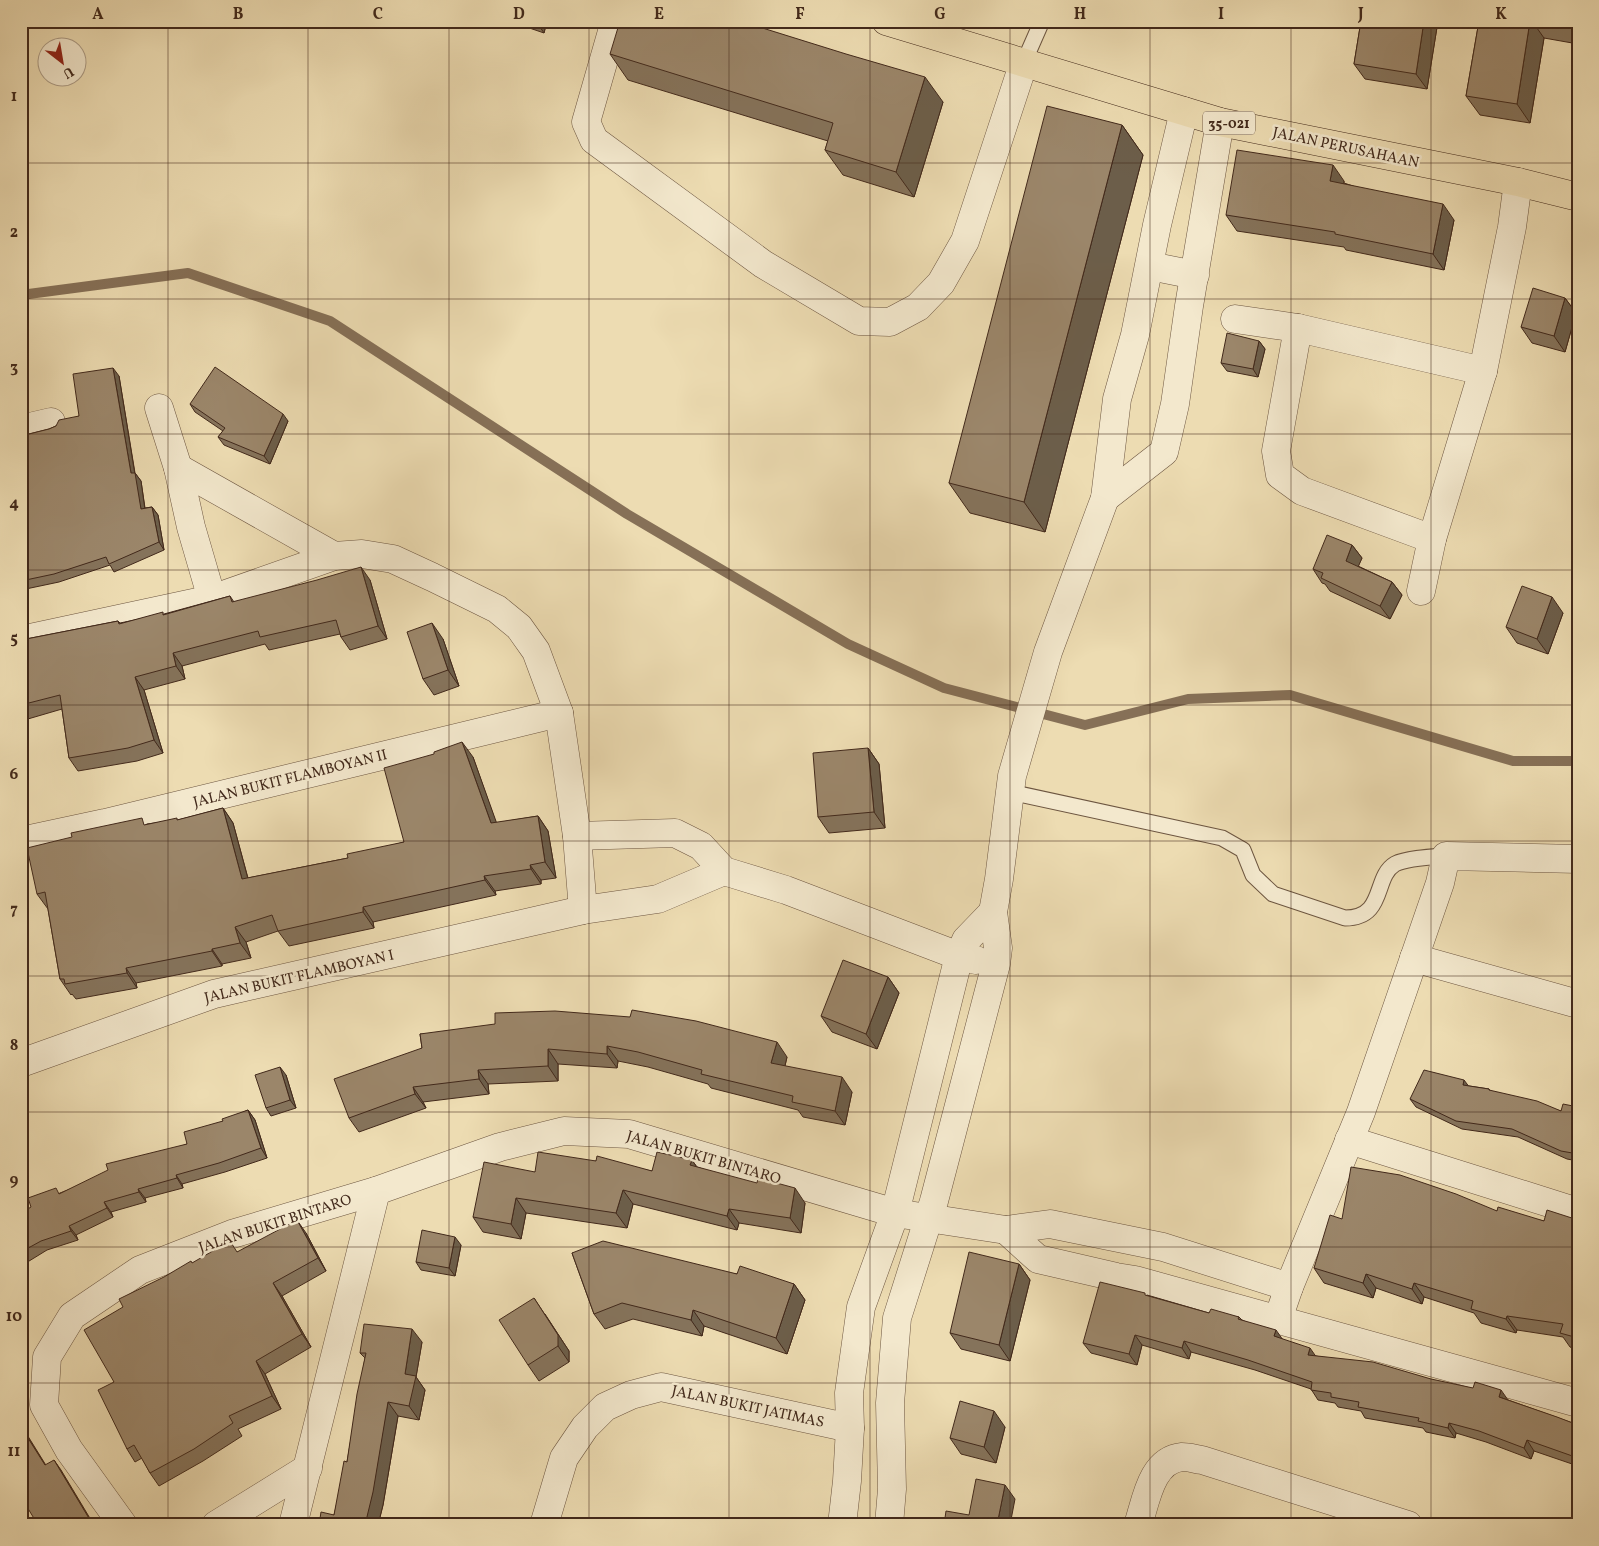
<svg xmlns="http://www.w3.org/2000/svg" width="1599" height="1546" viewBox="0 0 1599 1546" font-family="Vollkorn,serif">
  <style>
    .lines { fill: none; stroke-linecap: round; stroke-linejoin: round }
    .stream { stroke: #867057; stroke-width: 10 }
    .lane-casing { stroke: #6d5641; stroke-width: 17 }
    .street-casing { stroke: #6d5641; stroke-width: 29 }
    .primary-casing { stroke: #42291b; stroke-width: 29 }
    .lane { stroke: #f3e8cd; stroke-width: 15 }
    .street { stroke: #f3e8cd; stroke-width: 28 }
    .primary { stroke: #eddcb2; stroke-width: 28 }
    .wall { fill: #85735b; stroke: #42291b }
    .shaded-wall { fill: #6c5e4a; stroke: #42291b }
    .building { fill: #9b866a; stroke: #42291b }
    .grid { fill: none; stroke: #42291b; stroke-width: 1; stroke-opacity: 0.55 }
    .labels { text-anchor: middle; stroke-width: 5; stroke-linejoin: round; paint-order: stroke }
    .shield { fill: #f3e8cd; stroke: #776250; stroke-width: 1 }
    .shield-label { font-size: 14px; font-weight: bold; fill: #42291b }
    .street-label { font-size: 15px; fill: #42291b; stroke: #f3e8cd }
    .neatline { fill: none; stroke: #42291b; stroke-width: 2 }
    .grid-label { font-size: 16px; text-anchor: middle; font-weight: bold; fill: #42291b }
  </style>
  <rect width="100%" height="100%" fill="#eddcb2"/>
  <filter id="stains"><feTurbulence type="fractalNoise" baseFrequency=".004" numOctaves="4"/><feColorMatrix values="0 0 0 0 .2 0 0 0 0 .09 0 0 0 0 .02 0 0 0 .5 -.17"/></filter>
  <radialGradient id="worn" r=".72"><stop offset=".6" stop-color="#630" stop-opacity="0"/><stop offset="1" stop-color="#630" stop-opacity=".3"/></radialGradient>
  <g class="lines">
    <path class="stream" d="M21 295 188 273 330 321 627 514 848 644 944 688 1085 725 1188 699 1290 695 1513 761H1578"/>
    <defs>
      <g id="lane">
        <path d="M1024 62 1042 21"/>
        <path d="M1010 792 1222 838 1243 850 1253 875 1273 894 1345 918C1386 918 1373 877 1395 864 1407 858 1432 857 1446 856"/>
      </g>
      <g id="street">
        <path d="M615 21 586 122 594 140 763 264 859 321 890 322 918 307 941 283 965 241 1024 62"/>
        <path d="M1150 266 1195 275"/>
        <path d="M1235 319 1298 328 1483 371"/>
        <path d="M1298 328 1276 451 1280 475 1302 491 1432 539"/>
        <path d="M159 408 178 468 191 527 212 599"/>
        <path d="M21 429 51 422"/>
        <path d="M178 468 334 556"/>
        <path d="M1105 498 1164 452 1175 404 1189 306 1220 122"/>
        <path d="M1421 591 1432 539 1483 371 1512 227 1518 182"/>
        <path d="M21 640 212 599 334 556 362 554 393 559 432 577 497 609 519 627 536 651 559 713 577 836 583 910"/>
        <path d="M577 836 675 833 701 846 724 871 786 890 959 956 976 960"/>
        <path d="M21 841 105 823 559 713"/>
        <path d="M1414 958 1578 1004"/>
        <path d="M21 1063 214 994 583 910 658 899 724 871"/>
        <path d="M1349 1140 1578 1212"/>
        <path d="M1006 1230 1038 1259 1116 1277 1135 1280 1578 1403"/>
        <path d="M1278 1319 1289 1287 1361 1112 1440 883 1446 856 1578 859"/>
        <path d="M123 1525 69 1450 44 1405 47 1357 72 1316 140 1270 232 1234 376 1191 500 1147 564 1131 629 1134 895 1213 1006 1230 1050 1224 1163 1247 1289 1287"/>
        <path d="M216 1525 308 1468"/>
        <path d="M293 1525 376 1191"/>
        <path d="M544 1525 564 1458 585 1427 605 1407 631 1395 661 1387 850 1428"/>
        <path d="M842 1525 847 1481 850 1428 849 1393 861 1307 895 1213 959 956 966 940 993 912"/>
        <path d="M889 1525 892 1489 890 1403 897 1318 934 1201 996 964 998 948 993 912 999 879 1012 776 1048 652 1105 498 1117 399 1135 335 1157 225 1184 111"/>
        <path d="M1138 1525C1146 1501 1151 1460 1182 1457 1189 1457 1195 1459 1202 1460L1408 1525"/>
      </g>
      <path id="primary" d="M886 21 1220 122 1518 182 1578 197"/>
    </defs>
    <use href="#lane" class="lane-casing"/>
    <use href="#street" class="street-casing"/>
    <use href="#primary" class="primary-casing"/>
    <use href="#lane" class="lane"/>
    <use href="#street" class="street"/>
    <use href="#primary" class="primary"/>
  </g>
  <g class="wall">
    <path d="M509 21H547L544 33Z"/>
    <path d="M1176 21H1196V24Z"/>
    <path d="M1361 21H1438L1427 89 1365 79 1354 64Z"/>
    <path d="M1479 21H1578V44L1544 38 1530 123 1480 115 1466 96Z"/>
    <path d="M610 54 943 102 914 197 843 175 825 150 828 141 628 80Z"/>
    <path d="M1122 125 1143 155 1045 532 970 513 949 483Z"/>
    <path d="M1344 181V183L1454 220 1444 270 1346 250 1344 247 1237 231 1226 215Z"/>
    <path d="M1565 298 1576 313 1565 352 1532 343 1521 327Z"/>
    <path d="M1259 341 1265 349 1258 377 1227 371 1221 363Z"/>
    <path d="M119 376 135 473 141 481 145 508 152 507 158 515 164 550 114 572 110 565 59 582 21 590V436L49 429 79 416Z"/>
    <path d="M190 404 288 421 270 464 224 445 218 437 223 431 195 412Z"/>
    <path d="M1352 545 1362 558 1358 566 1392 582 1402 595 1390 619 1330 591 1325 584 1322 583 1313 569Z"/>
    <path d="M370 580 387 639 350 650 341 637 340 634 269 650 265 644 182 666 185 679 144 690 163 753 137 761 78 771 69 758 62 709 21 721V640L118 621 120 623 164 614 230 596 234 602Z"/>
    <path d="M1563 613 1548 654 1517 643 1506 627Z"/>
    <path d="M443 639 459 686 434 695 423 679Z"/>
    <path d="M868 748 879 764 885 828 829 833 818 817Z"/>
    <path d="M473 757 496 823 538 816 548 831 556 878 541 880V884L495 891 496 895 373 922 374 928 289 946 278 931 246 942 251 958 222 964V966L136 983 137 988 76 999 72 994 71 995 60 979 48 909 37 894 147 824 178 820 223 808 233 823 248 878 348 858 404 842Z"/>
    <path d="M888 977 899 993 877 1049 832 1032 821 1016Z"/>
    <path d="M420 1034 787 1057 785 1066 852 1092 845 1125 803 1117 798 1110 711 1088 708 1084 648 1067 618 1061 617 1068 558 1064V1081L488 1084 489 1094 423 1102 426 1108 359 1132 349 1118 422 1048Z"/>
    <path d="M286 1075 296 1108 271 1116 266 1108Z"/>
    <path d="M1469 1086 1489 1089 1490 1091 1561 1111 1578 1107V1161L1567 1159 1518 1137 1462 1129 1416 1107 1410 1099Z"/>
    <path d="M248 1110 255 1120 267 1158 225 1172 182 1184 183 1188 145 1198 146 1202 111 1212 113 1217 76 1235 78 1240 47 1250 21 1266V1213L60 1193 187 1144 223 1121Z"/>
    <path d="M692 1160 697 1167 805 1203 801 1233 739 1223 737 1230 633 1204 627 1228 526 1213 521 1239 483 1232 473 1217 535 1172 596 1161 652 1171Z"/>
    <path d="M1497 1211 1544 1221 1578 1220V1350L1570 1347 1563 1337 1517 1330 1516 1333 1481 1323 1474 1313 1424 1297 1422 1304 1376 1288 1373 1298 1324 1283 1314 1268 1342 1219Z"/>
    <path d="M306 1233 326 1271 282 1296 311 1347 265 1374 281 1409 238 1429 242 1436 203 1461 159 1486 150 1473 142 1458 135 1462 127 1449 114 1382 123 1307 193 1263 238 1252Z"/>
    <path d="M461 1245 455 1276 421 1270 416 1262Z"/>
    <path d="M572 1253 737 1274 794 1284 805 1300 787 1354 704 1326 702 1336 633 1319 605 1329 594 1314Z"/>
    <path d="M1019 1264 1030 1280 1010 1361 961 1349 950 1333Z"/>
    <path d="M1147 1295 1209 1313 1239 1317 1242 1320 1282 1339 1316 1356 1508 1400 1578 1425V1466L1534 1451 1531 1459 1486 1442 1456 1433 1455 1438 1426 1432 1423 1428 1365 1418 1361 1411 1338 1407 1335 1403 1318 1400 1311 1389 1255 1370 1191 1352 1189 1359 1142 1345 1137 1365 1091 1353 1083 1343Z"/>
    <path d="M545 1314 569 1351V1362L539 1381 528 1365Z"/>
    <path d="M422 1342 416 1377 425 1390 419 1420 398 1416 383 1505 378 1525H319L334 1515 347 1462 365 1358 360 1353Z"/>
    <path d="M1005 1427 996 1463 961 1454 950 1438Z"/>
  </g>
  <g class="shaded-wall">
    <path d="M536 21H547L544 33Z"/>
    <path d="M1424 21H1438L1427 89 1416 74Z"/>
    <path d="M1530 21H1532L1544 38 1530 123 1517 104Z"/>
    <path d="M925 77 943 102 914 197 896 172Z"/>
    <path d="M1122 125 1143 155 1045 532 1024 502Z"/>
    <path d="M1333 165 1344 181 1342 196 1330 181Z"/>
    <path d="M1443 204 1454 220 1444 270 1433 254Z"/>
    <path d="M1565 298 1576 313 1565 352 1554 336Z"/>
    <path d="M1259 341 1265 349 1258 377 1253 369Z"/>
    <path d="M113 368 119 376 135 475V473L141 481 146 517 141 509 131 473Z"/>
    <path d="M283 414 288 421 270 464 264 456Z"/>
    <path d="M152 507 158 515 164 550 159 542Z"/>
    <path d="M1352 545 1362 558 1355 574 1346 561Z"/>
    <path d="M361 567 370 580 387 639 378 626Z"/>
    <path d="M1392 582 1402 595 1390 619 1380 606Z"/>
    <path d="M1552 597 1563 613 1548 654 1537 639Z"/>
    <path d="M432 623 443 639 459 686 448 670Z"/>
    <path d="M173 653 182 666 185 679 176 666Z"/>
    <path d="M135 677 144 690 163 753 154 740Z"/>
    <path d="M462 742 473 757 502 838 491 823Z"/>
    <path d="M868 748 879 764 885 828 874 812Z"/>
    <path d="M223 808 233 823 252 894 242 879Z"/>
    <path d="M538 816 548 831 556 878 545 862Z"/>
    <path d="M530 865 541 880V884L531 869Z"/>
    <path d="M484 876 495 891 496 895 485 880Z"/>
    <path d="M363 907 373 922 374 928 363 912Z"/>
    <path d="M235 927 246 942 251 958 240 943Z"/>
    <path d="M212 949 222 964V966L212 951Z"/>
    <path d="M126 968 136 983 137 988 127 973Z"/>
    <path d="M888 977 899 993 877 1049 866 1034Z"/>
    <path d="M777 1042 787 1057 782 1078 771 1063Z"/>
    <path d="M607 1046 618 1061 617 1068 607 1054Z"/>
    <path d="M548 1049 558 1064V1081L548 1066Z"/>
    <path d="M280 1067 286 1075 296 1108 290 1100Z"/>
    <path d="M478 1070 488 1084 489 1094 479 1079Z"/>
    <path d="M842 1077 852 1092 845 1125 835 1111Z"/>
    <path d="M1464 1080 1470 1088 1463 1085Z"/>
    <path d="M413 1087 423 1102 426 1108 415 1094Z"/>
    <path d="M248 1110 255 1120 267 1158 261 1148Z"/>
    <path d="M692 1160 702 1175 690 1165Z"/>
    <path d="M176 1175 182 1184 183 1188 177 1178Z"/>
    <path d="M795 1188 805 1203 801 1233 790 1218Z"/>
    <path d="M138 1189 145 1198 146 1202 139 1192Z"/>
    <path d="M623 1190 633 1204 627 1228 616 1213Z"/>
    <path d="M516 1198 526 1213 521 1239 511 1224Z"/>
    <path d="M104 1202 111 1212 113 1217 107 1208Z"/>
    <path d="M729 1209 739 1223 737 1230 727 1216Z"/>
    <path d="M297 1220 306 1233 326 1271 318 1258Z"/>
    <path d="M69 1226 76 1235 78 1240 71 1231Z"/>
    <path d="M455 1237 461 1245 455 1276 449 1268Z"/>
    <path d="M1019 1264 1030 1280 1010 1361 999 1345Z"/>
    <path d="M1366 1274 1376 1288 1373 1298 1363 1283Z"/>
    <path d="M273 1283 282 1296 311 1347 302 1334Z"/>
    <path d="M1414 1283 1424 1297 1422 1304 1412 1289Z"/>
    <path d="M794 1284 805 1300 787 1354 776 1338Z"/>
    <path d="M534 1298 569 1351V1362L558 1346Z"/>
    <path d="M693 1310 704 1326 702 1336 691 1320Z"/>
    <path d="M1507 1316 1517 1330 1516 1333 1506 1319Z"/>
    <path d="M412 1329 422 1342 416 1377 425 1390 419 1420 409 1406 405 1374Z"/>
    <path d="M1276 1330 1283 1340 1274 1336Z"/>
    <path d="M1135 1335 1142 1345 1137 1365 1129 1354Z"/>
    <path d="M1184 1341 1191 1352 1189 1359 1182 1348Z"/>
    <path d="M1310 1348 1317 1358 1308 1355Z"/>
    <path d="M256 1361 265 1374 281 1409 272 1396Z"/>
    <path d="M1501 1390 1508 1400 1499 1397Z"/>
    <path d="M388 1402 398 1416 383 1505 378 1525H365Z"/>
    <path d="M994 1411 1005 1427 996 1463 984 1447Z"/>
    <path d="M1449 1423 1456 1433 1455 1438 1448 1428Z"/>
    <path d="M21 1425 52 1475 45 1465 21 1427Z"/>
    <path d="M1527 1440 1534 1451 1531 1459 1524 1448Z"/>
    <path d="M54 1460 61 1470 94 1525H93Z"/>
    <path d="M1005 1485 1015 1499 1010 1525H997Z"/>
  </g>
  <g class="building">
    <path d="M620 21H740L846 54 925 77 896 172 825 150 833 123 610 54Z"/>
    <path d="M1361 21H1424L1416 74 1354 64Z"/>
    <path d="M1479 21H1530L1517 104 1466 96Z"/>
    <path d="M1543 21H1578V27Z"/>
    <path d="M1047 106 1122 125 1024 502 949 483Z"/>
    <path d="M1237 150 1333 165 1330 181 1443 204 1433 254 1335 234V232L1226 215Z"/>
    <path d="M1533 288 1565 298 1554 336 1521 327Z"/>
    <path d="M1227 333 1259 341 1253 369 1221 363Z"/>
    <path d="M215 367 283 414 264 456 218 437 225 428 190 404Z"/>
    <path d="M113 368 131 473H135L141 509 152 507 159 542 109 564 106 557 54 574 21 581V436L49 429 56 426 59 420 79 416 73 374Z"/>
    <path d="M1327 535 1352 545 1346 561 1392 582 1380 606 1321 578 1323 573 1313 569Z"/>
    <path d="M361 567 378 626 341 637 336 620 260 637 258 631 173 653 176 666 135 677 154 740 128 748 69 758 60 695 21 705V640L118 621 119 624 163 612V615L230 596 232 602 317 580Z"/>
    <path d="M1522 586 1552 597 1537 639 1506 627Z"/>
    <path d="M432 623 448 670 423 679 407 632Z"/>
    <path d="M462 742 491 823 538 816 545 862 530 865 531 869 484 876 485 880 363 907V912L278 931 272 915 235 927 240 943 212 949V951L126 968 127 973 65 984 64 979H60L45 892 37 894 27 848 72 837 71 833 142 818 144 825 177 818V820L223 808 242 879 348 858 347 854 404 842 384 768 434 754V752Z"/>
    <path d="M868 748 874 812 818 817 813 753Z"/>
    <path d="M843 960 888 977 866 1034 821 1016Z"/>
    <path d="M632 1010 696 1021 777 1042 771 1063 842 1077 835 1111 792 1102 793 1096 701 1074 702 1070 638 1052 607 1046V1054L548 1049V1066L478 1070 479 1079 413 1087 415 1094 349 1118 334 1079 422 1048 420 1034 495 1024V1013L555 1011 630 1017Z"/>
    <path d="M280 1067 290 1100 266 1108 255 1075Z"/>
    <path d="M1424 1070 1464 1080 1463 1085 1489 1089V1090L1537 1101 1561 1111 1563 1104 1578 1107V1154L1561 1151 1512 1129 1456 1121 1410 1099Z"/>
    <path d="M248 1110 261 1148 219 1163 176 1175 177 1178 138 1189 139 1192 104 1202 107 1208 69 1226 71 1231 41 1241 21 1252V1213L31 1207 28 1198 56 1188 59 1194 108 1170 106 1164 187 1144 184 1132 223 1121 222 1119Z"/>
    <path d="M538 1152 596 1161 597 1156 652 1171 657 1152 692 1160 690 1165 757 1183 758 1178 795 1188 790 1218 729 1209 727 1216 623 1190 616 1213 516 1198 511 1224 473 1217 484 1162 535 1172Z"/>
    <path d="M1351 1167 1400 1175 1456 1194 1497 1211 1498 1207 1544 1221 1547 1210 1578 1220V1224L1576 1231H1578V1338L1560 1333 1563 1324 1507 1316 1506 1319 1471 1309 1473 1301 1414 1283 1412 1289 1366 1274 1363 1283 1314 1268 1330 1215 1342 1219Z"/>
    <path d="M297 1220 318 1258 273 1283 302 1334 256 1361 272 1396 229 1416 233 1423 194 1449 150 1473 134 1445 127 1449 98 1390 114 1382 84 1330 123 1307 119 1299 164 1277 191 1261 192 1263 230 1241 237 1252Z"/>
    <path d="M422 1230 455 1237 449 1268 416 1262Z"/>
    <path d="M603 1241 737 1274 740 1266 794 1284 776 1338 693 1310 691 1320 622 1303 594 1314 572 1253Z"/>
    <path d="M969 1252 1019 1264 999 1345 950 1333Z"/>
    <path d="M1100 1282 1145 1293V1295L1209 1313 1211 1309 1239 1317 1238 1319 1276 1330 1274 1336 1310 1348 1308 1355 1373 1362 1431 1379 1473 1388 1475 1382 1501 1390 1499 1397 1557 1417 1578 1425V1458L1527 1440 1524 1448 1479 1431 1449 1423 1448 1428 1418 1421 1419 1418 1358 1407 1359 1402 1331 1397V1393L1311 1390 1312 1382 1248 1360 1184 1341 1182 1348 1135 1335 1129 1354 1083 1343Z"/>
    <path d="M534 1298 558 1335V1346L528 1365 499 1320Z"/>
    <path d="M364 1324 412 1329 405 1374 416 1376 409 1406 388 1402 373 1492 365 1525H319L321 1512 334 1515 344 1461 347 1462 357 1394 366 1353H360Z"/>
    <path d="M960 1401 994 1411 984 1447 950 1438Z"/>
    <path d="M21 1427 45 1465 54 1460 93 1525H38L21 1497Z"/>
    <path d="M976 1479 1005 1485 997 1525H944L946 1511 969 1515Z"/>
  </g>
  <path class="grid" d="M168 21V1525M308 21V1525M449 21V1525M589 21V1525M729 21V1525M870 21V1525M1010 21V1525M1150 21V1525M1291 21V1525M1431 21V1525M21 163H1578M21 299H1578M21 434H1578M21 570H1578M21 705H1578M21 841H1578M21 976H1578M21 1112H1578M21 1247H1578M21 1383H1578"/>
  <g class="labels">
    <rect class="shield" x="1203" y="111.5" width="52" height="23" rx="4"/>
    <g class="shield-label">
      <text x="1229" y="128">35-021</text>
    </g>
    <g class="street-label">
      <text transform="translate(1346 147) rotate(12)" y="5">JALAN PERUSAHAAN</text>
      <text transform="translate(290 778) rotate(-14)" y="5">JALAN BUKIT FLAMBOYAN II</text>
      <text transform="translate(299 976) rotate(-13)" y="5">JALAN BUKIT FLAMBOYAN I</text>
      <text transform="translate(704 1157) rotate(16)" y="5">JALAN BUKIT BINTARO</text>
      <text transform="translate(275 1223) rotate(-18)" y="5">JALAN BUKIT BINTARO</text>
      <text transform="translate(748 1406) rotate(12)" y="5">JALAN BUKIT JATIMAS</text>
    </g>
  </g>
  <rect width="1599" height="1546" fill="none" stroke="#eddcb2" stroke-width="55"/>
  <g transform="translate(62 62) rotate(149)"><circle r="24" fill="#f3e8cd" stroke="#ac9c86"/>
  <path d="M0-4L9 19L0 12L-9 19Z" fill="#8f2418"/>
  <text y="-8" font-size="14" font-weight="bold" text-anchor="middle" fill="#42291b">U</text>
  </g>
  <rect x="28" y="28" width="1544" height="1490" class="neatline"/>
  <g class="grid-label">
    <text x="98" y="19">A</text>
    <text x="238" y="19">B</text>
    <text x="378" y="19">C</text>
    <text x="519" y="19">D</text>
    <text x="659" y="19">E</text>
    <text x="800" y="19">F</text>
    <text x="940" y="19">G</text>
    <text x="1080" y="19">H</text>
    <text x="1221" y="19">I</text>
    <text x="1361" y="19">J</text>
    <text x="1501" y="19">K</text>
    <text x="14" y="101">1</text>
    <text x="14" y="237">2</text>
    <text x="14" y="372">3</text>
    <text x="14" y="508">4</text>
    <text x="14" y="643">5</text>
    <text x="14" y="779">6</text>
    <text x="14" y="914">7</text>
    <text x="14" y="1050">8</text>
    <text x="14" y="1185">9</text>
    <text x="14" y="1321">10</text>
    <text x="14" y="1456">11</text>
  </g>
  <rect width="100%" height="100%" filter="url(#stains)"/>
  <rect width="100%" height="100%" fill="url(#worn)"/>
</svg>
